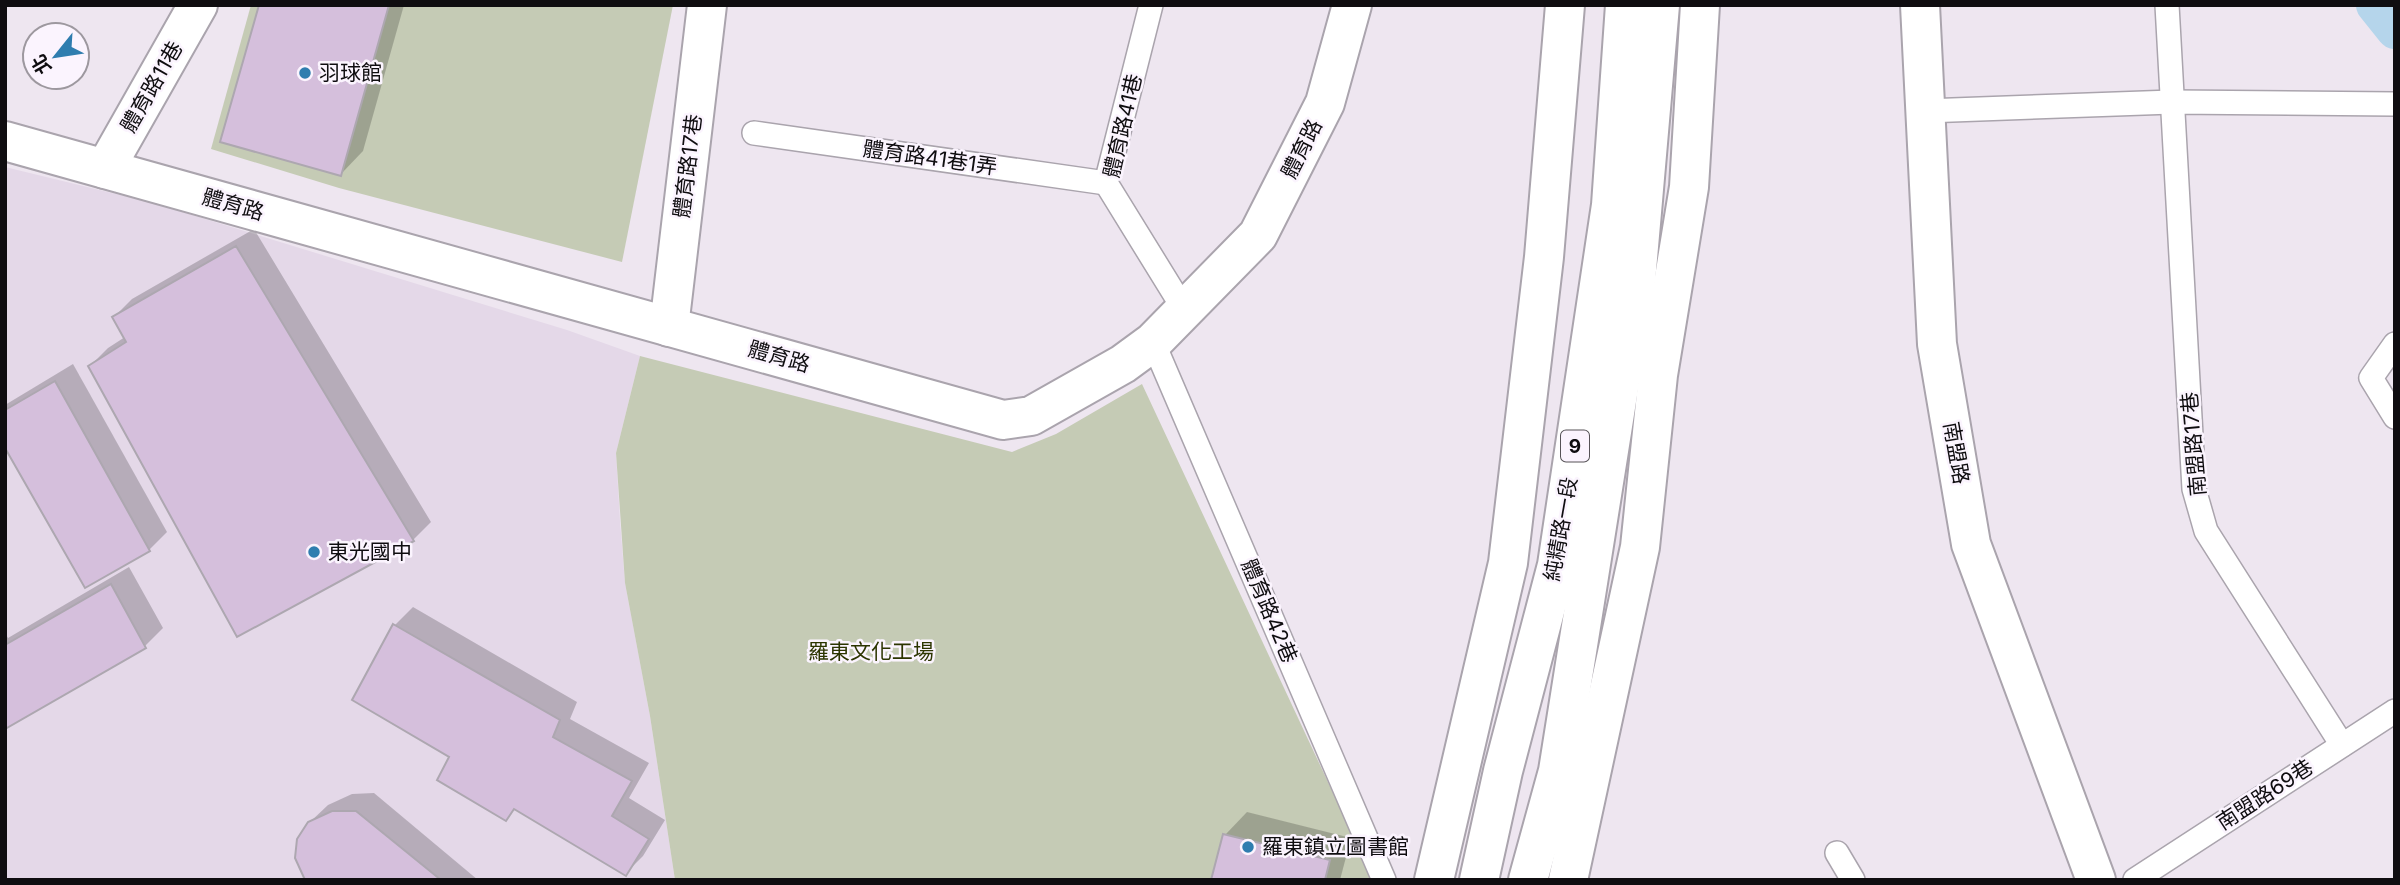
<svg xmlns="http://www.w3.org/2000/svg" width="2400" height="885" viewBox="0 0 2400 885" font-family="Inter,'Noto Sans TC',sans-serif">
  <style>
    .built { fill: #e4d8e8 }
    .green { fill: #c5cbb5 }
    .shadow { fill: #0003 }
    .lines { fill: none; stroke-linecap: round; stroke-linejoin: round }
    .stream { stroke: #8399a9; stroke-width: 10 }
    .canal { stroke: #b5d5eb; stroke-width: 38 }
    .building { fill: #d5bfdc; stroke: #ada7b0; stroke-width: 2 }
    .service-casing { stroke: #aaa4ad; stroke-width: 26 }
    .minor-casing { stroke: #aaa4ad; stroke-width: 42 }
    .primary-casing { stroke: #aaa4ad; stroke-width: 42 }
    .service { stroke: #fff; stroke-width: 23 }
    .minor { stroke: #fff; stroke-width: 38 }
    .primary { stroke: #fff; stroke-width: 38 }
    .poi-dot { fill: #2f7daf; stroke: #fbf4fe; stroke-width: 2.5 }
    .labels { text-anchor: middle; stroke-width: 5; stroke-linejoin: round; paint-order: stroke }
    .shield { fill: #fbf4fe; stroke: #565257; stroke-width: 2 }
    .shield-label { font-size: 19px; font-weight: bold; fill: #0f0d10 }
    .poi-label { font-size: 21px; fill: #0f0d10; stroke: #fbf4fe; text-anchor: start }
    .street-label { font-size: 21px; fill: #0f0d10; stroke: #fbf4fe }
    .park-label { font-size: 21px; fill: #2c3500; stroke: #fbf4fe }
  </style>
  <rect width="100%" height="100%" fill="#eee6f0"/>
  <path class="built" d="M5 167 153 203 567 330 640 356 616 453 620 521 625 583 650 716 675 880H5Z"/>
  <g class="green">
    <path d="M251 5H673L622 262 339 188 211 149Z"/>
    <path d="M640 356 1012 452 1056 434 1142 384 1356 842 1371 880H675L650 716 625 583 616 453Z"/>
  </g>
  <g class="shadow">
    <path d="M260 5H404L363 151 341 174Z"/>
    <path d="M254 229 431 522 413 540 237 635 90 366 108 348 125 337 114 317 132 299Z"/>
    <path d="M73 364 167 532 149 550 5 444V405Z"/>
    <path d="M129 567 163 628 145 646 5 727V633L8 638Z"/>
    <path d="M413 607 577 702 570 719 649 763 629 798 665 820 643 856 625 874 516 808 506 819 451 756 355 699 395 625Z"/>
    <path d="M374 793 478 880H308L309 823 328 805 352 794Z"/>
    <path d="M1247 812 1351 838 1340 880H1213L1225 835Z"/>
  </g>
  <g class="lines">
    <path class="stream" d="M2382 13 2386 5"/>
    <path class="canal" d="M2375 5 2395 30"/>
  </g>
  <g class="building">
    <path d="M259 5H389L341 176 220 142Z"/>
    <path d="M236 246 414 541 237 637 88 366 126 342 112 317Z"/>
    <path d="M55 381 150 551 85 588 5 448V410Z"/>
    <path d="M111 584 146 648 5 729V645Z"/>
    <path d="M393 624 560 720 553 737 632 781 612 816 649 839 626 876 514 809 506 821 437 780 449 757 352 700Z"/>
    <path d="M332 811H356L441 880H305L295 858 297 839 308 822Z"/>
    <path d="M1223 834 1330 860 1325 880H1211Z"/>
  </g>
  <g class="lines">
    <defs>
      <g id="service">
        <path d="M1151 5 1106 183 1185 311"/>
        <path d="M2167 5 2194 489 2206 531 2342 745"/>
        <path d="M1925 111 2172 102 2395 104"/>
        <path d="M754 133 1106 183"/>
        <path d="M1153 342 1384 880"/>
        <path d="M2395 344 2371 378 2395 417"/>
        <path d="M1837 853 1853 880"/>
        <path d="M2135 880 2395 711"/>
      </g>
      <g id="minor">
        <path d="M1920 5 1937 344 1971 544 2096 880"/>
        <path d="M5 141 1003 420 1031 416 1123 364 1153 342 1258 235 1325 103 1352 5"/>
        <path d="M105 169 198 5"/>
        <path d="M669 327 707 5"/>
      </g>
      <g id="primary">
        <path d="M1434 880 1508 563 1544 257 1565 5"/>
        <path d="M1479 880 1503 771 1557 565 1611 205 1625 5"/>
        <path d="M1528 880 1558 771 1636 281 1660 5"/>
        <path d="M1568 880 1640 547 1658 375 1689 187 1700 5"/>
      </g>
    </defs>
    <use href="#service" class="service-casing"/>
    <use href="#minor" class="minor-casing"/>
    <use href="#primary" class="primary-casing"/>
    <use href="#service" class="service"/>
    <use href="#minor" class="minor"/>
    <use href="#primary" class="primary"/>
  </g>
  <g class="poi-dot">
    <circle cx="305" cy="73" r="7"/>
    <circle cx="314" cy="552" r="7"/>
    <circle cx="1248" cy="847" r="7"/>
  </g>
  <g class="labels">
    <rect class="shield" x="1561" y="430.5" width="28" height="31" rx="5"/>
    <g class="shield-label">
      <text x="1575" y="453">9</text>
    </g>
    <g class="poi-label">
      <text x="319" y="80">羽球館</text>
      <text x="328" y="559">東光國中</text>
      <text x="1262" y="854">羅東鎮立圖書館</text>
    </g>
    <g class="street-label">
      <text transform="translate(152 87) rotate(-60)" y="7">體育路11巷</text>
      <text transform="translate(1123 126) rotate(-77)" y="7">體育路41巷</text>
      <text transform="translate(1302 149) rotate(-63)" y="7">體育路</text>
      <text transform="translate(930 158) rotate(8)" y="7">體育路41巷1弄</text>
      <text transform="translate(688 166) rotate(-83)" y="7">體育路17巷</text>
      <text transform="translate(233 205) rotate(16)" y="7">體育路</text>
      <text transform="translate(779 357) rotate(16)" y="7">體育路</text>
      <text transform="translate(2194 444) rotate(-95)" y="7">南盟路17巷</text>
      <text transform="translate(1956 453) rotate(80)" y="7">南盟路</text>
      <text transform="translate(1561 529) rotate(-80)" y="7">純精路一段</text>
      <text transform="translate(1269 611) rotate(67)" y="7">體育路42巷</text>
      <text transform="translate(2265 795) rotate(-33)" y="7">南盟路69巷</text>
    </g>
    <g class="park-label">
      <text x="871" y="659">羅東文化工場</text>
    </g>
  </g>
  <rect width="2400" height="885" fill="none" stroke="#0f0d10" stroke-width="14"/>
  <g transform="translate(56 56) rotate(240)"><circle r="33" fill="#fbf4fe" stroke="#9d989f" stroke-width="2"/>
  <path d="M0-5L12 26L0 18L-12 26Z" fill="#2f7daf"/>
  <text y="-10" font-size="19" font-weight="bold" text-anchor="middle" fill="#0f0d10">北</text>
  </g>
</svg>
